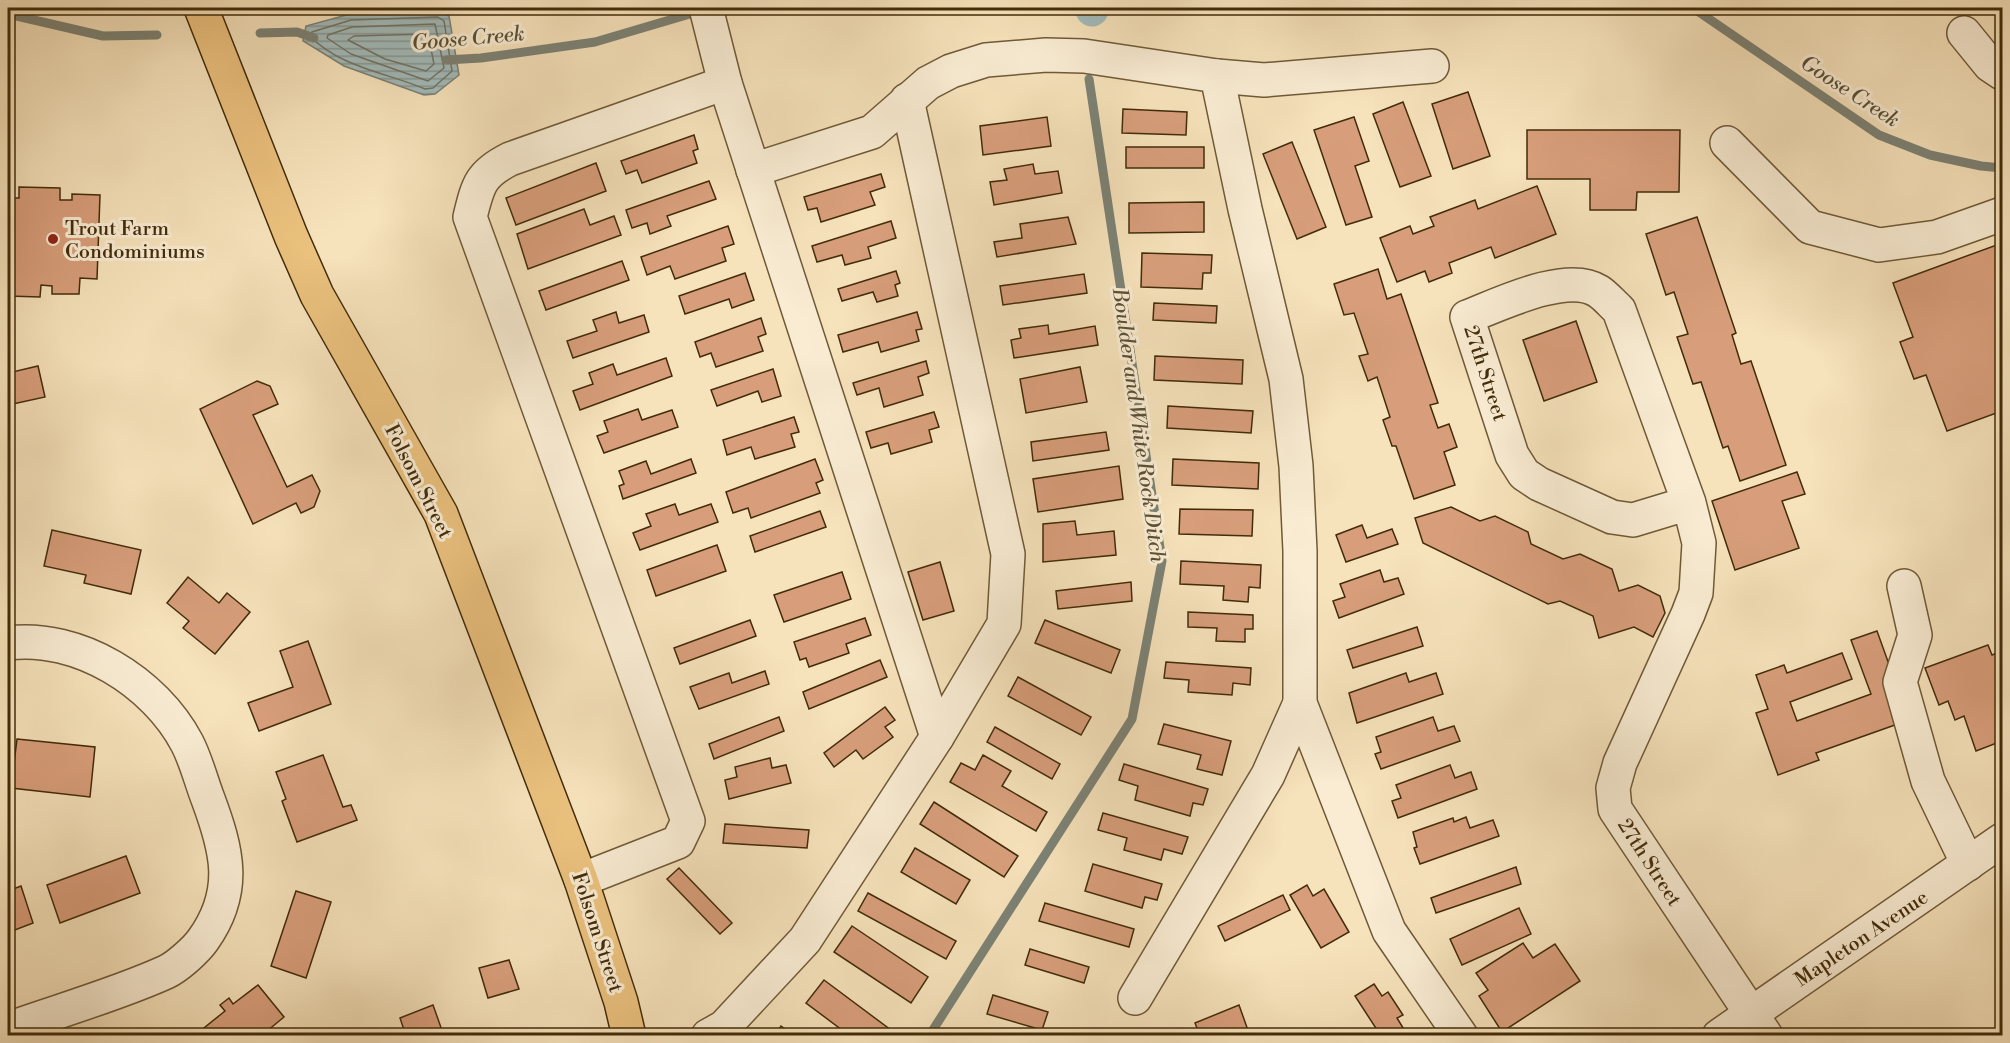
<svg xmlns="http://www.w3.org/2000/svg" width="2010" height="1043" viewBox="0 0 2010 1043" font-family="'Libre Bodoni',serif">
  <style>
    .water { fill: url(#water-rules); stroke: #7c8275; stroke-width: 1.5 }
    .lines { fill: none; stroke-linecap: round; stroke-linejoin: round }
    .shore { stroke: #727463; stroke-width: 1.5 }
    .stream { stroke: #7c8275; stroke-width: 9 }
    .canal { stroke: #a2bbbb; stroke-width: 33 }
    .building { fill: #d89e7b; stroke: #422c0b; stroke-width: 1.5 }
    .minor-casing { stroke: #6f5a37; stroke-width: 36 }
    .major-casing { stroke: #422c0b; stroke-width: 36 }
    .minor { stroke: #f9ecd3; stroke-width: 33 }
    .major { stroke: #ebc17e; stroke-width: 33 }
    .poi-dot { fill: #8f2418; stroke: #f9ecd3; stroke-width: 2 }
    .labels { text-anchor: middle; stroke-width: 6; stroke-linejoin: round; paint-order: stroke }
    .poi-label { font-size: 20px; fill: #422c0b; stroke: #f9ecd3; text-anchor: start }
    .street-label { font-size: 20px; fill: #422c0b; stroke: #f9ecd3 }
    .water-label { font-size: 21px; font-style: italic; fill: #5a5037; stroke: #f9ecd3 }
  </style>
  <defs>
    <pattern id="water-rules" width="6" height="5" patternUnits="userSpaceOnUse" patternTransform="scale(1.5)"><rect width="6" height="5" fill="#a2bbbb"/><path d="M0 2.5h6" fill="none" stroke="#869896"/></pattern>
  </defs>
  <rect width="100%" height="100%" fill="#f6e2bb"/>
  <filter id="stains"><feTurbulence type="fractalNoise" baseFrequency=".00333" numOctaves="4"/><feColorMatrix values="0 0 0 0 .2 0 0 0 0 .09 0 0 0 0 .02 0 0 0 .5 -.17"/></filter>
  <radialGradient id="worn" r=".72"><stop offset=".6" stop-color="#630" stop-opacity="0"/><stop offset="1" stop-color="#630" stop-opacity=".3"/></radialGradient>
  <path class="water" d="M439 11 449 16 459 75 435 94 424 95 344 66 303 41 306 26 350 14Z"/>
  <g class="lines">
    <g class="shore">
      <path d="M438 17 444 21 452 71 433 88 425 89C388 73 339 67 310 36L312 32 351 20Z"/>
      <path d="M435 24 444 68 428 81 351 54 327 38 328 35 352 27Z"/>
      <path d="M428 34 434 64 426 71 385 59 348 40 354 36Z"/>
    </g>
    <g class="stream">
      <path d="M1693 8 1879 135 1930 155 1981 166 2002 168"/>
      <path d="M8 14 103 36 157 35"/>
      <path d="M260 33 297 32 314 38"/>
      <path d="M446 60 481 58 595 42 700 11"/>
      <path d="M929 1036 1132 719 1162 561 1089 79"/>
    </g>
    <path class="canal" d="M1092 10 1093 8"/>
  </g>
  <g class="building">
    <path d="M1468 92 1490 156 1453 169 1432 104Z"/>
    <path d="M1403 102 1431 176 1400 187 1373 114Z"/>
    <path d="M1123 109 1187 112 1186 135 1122 133Z"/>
    <path d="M1047 117 1051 146 983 155 980 126Z"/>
    <path d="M1354 117 1369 161 1355 166 1372 217 1346 225 1314 130Z"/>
    <path d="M1527 130H1680L1679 192H1637L1636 210H1590V179H1527Z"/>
    <path d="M694 135 698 149 693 151 697 163 642 183 637 170 626 174 621 161Z"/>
    <path d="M1292 142 1326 227 1297 239 1263 154Z"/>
    <rect x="1126" y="147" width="78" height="21"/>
    <path d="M596 163 606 191 516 225 506 198Z"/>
    <path d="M1033 164 1035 174 1058 171 1062 193 994 205 990 182 1007 180 1004 169Z"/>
    <path d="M881 174 885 187 870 192 875 205 821 222 817 208 808 210 804 197Z"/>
    <path d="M709 181 716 199 667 216 671 226 650 234 647 223 632 228 626 210Z"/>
    <path d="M1537 186 1556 234 1495 258 1491 247 1449 263 1452 273 1429 282 1425 271 1397 282 1380 238 1410 226 1413 234 1434 226 1430 217 1475 200 1478 209Z"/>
    <path d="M19 187 60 188V200H72V194L100 195 97 279 80 278 79 294H52V286L41 285 40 297 8 296V198H19Z"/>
    <path d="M1204 202V232L1129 233V203Z"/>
    <path d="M584 209 590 225 614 216 621 235 528 269 517 234Z"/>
    <path d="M1068 217 1076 244 997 257 994 242 1022 238 1020 224Z"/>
    <path d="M1697 217 1736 333 1732 335 1741 364 1751 361 1786 465 1740 481 1728 446 1723 448 1701 382 1693 384 1677 337 1688 334 1674 292 1666 295 1646 234Z"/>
    <path d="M891 221 896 238 868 247 871 258 845 265 842 255 817 262 812 246Z"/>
    <path d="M728 226 734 244 722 248 726 261 675 279 670 266 647 275 641 257Z"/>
    <path d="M2002 243V411L1947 431 1926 375 1914 379 1900 342 1913 337 1893 283Z"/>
    <path d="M1142 253 1212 255 1211 273H1203L1202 289 1141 287Z"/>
    <path d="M622 261 629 280 546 310 539 291Z"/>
    <path d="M1378 269 1387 299 1401 294 1438 403 1430 405 1438 428 1449 424 1457 447 1444 452 1455 485 1414 499 1396 446H1392L1383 420 1390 417 1377 377 1368 381 1359 356 1368 354 1354 313 1344 315 1334 284Z"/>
    <path d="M896 271 900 283 895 285 898 296 877 302 873 292 842 301 838 289Z"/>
    <path d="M745 273 754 300 732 308 729 299 685 314 679 296Z"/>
    <path d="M1084 274 1087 293 1003 305 1000 286Z"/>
    <path d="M1154 303 1217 306 1216 323 1153 320Z"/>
    <path d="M616 312 619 323 644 315 649 332 573 358 567 341 597 331 593 320Z"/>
    <path d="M917 312 922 329 916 330 919 341 881 352 878 342 843 352 838 335Z"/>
    <path d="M761 318 766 334 758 337 763 351 716 367 711 353 700 357 695 342Z"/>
    <path d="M1576 321 1597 382 1544 401 1523 340Z"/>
    <path d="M1048 325 1049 334 1095 326 1098 345 1014 358 1011 340 1021 338 1019 329Z"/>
    <path d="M1155 356 1243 360 1242 384 1154 380Z"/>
    <path d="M666 358 672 376 580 410 573 391 593 384 589 373 613 364 617 375Z"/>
    <path d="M926 361 929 373 918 377 923 395 884 407 879 388 857 395 853 383Z"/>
    <path d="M38 366 45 397 8 405V373Z"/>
    <path d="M1080 367 1087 402 1026 413 1020 379Z"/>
    <path d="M773 369 781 396 762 402 758 391 717 406 711 390Z"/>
    <path d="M257 381 270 386 278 404 253 415 287 487 312 475 320 491 314 507 301 513 296 503 253 524 200 409Z"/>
    <path d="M1168 406 1253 411 1251 433 1167 428Z"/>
    <path d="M638 409 642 420 672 410 678 427 604 453 597 436 608 432 604 421Z"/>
    <path d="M934 412 939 427 929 430 932 442 891 454 888 443 871 448 866 432Z"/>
    <path d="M794 417 799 432 791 434 795 447 755 459 751 447 727 455 723 440Z"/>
    <path d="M1106 432 1109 450 1033 461 1031 442Z"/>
    <path d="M691 459 696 473 623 499 619 486 624 484 619 471 646 461 651 474Z"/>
    <path d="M815 459 823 480 816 483 820 493 751 518 748 508 733 513 726 492Z"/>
    <path d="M1173 459 1259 463 1258 489 1172 485Z"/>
    <path d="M1119 466 1123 499 1038 512 1033 479Z"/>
    <path d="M1797 472 1805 494 1782 501 1799 548 1735 570 1712 501Z"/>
    <path d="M675 504 679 515 711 504 718 522 640 550 633 533 651 526 646 514Z"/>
    <path d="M1451 507 1480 521 1495 516 1528 532 1531 544 1563 559 1580 554 1612 569 1619 591 1638 585 1660 596 1665 613 1653 637 1634 627 1599 638 1593 616 1560 601 1548 604 1423 543 1415 518Z"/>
    <path d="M1180 509 1253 510 1252 536 1179 534Z"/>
    <path d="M820 511 826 527 755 552 750 536Z"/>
    <path d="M1075 521 1077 535 1114 531 1116 555 1043 562V524Z"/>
    <path d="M1362 525 1367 538 1392 529 1398 544 1346 562 1336 535Z"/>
    <path d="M52 530 141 550 131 594 84 583 86 575 44 566Z"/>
    <path d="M717 545 726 571 656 596 647 570Z"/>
    <path d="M1181 561 1261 565 1260 588 1249 587 1248 602 1223 600 1224 586 1180 584Z"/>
    <path d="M940 562 954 611 923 620 908 572Z"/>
    <path d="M1380 570 1384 582 1398 578 1404 594 1339 618 1333 601 1345 597 1340 584Z"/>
    <path d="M842 572 851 599 784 622 774 595Z"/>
    <path d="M188 577 219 603 227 593 250 612 215 654 183 628 189 621 167 603Z"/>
    <path d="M1131 582 1132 601 1058 609 1056 591Z"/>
    <path d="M1188 612 1253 615V629H1245V642L1216 641 1217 628 1188 627Z"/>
    <path d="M865 618 871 635 846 644 849 653 809 667 806 658 800 660 794 642Z"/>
    <path d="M750 620 756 636 680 664 674 648Z"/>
    <path d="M1045 620 1120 650 1111 673 1035 643Z"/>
    <path d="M1417 627 1423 646 1353 668 1347 650Z"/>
    <path d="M1877 631 1909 720 1816 753 1819 760 1778 775 1756 713 1768 709 1756 675 1784 665 1787 673 1842 653 1852 679 1790 702 1797 721 1871 694 1851 640Z"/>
    <path d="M308 641 331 704 259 731 248 703 293 687 280 651Z"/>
    <path d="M1988 645 1992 655 2002 651V741L1976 751 1964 716 1955 720 1948 701 1939 705 1925 668Z"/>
    <path d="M880 660 887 677 809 709 803 692Z"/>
    <path d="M1166 662 1251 668 1250 685 1233 683 1232 695 1188 692 1189 680 1164 678Z"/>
    <path d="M765 671 769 684 699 709 690 687 729 673 732 683Z"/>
    <path d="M1406 673 1409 682 1436 673 1443 694 1357 723 1349 693Z"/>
    <path d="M1018 677 1091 717 1081 735 1008 696Z"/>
    <path d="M885 707 895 720 885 727 893 737 863 759 856 750 834 767 824 753Z"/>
    <path d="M779 717 784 731 714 759 709 744Z"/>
    <path d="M1433 717 1438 731 1454 726 1460 741 1381 769 1375 754 1381 752 1376 737Z"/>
    <path d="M1164 724 1231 741 1222 775 1197 769 1201 755 1158 744Z"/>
    <path d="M995 727 1060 764 1052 779 987 742Z"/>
    <path d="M17 739 95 747 90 797 11 788Z"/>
    <path d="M323 755 343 807 351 805 357 820 297 842 282 801 286 799 276 772Z"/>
    <path d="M983 755 1011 771 1002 786 1047 812 1036 831 950 782 961 763 975 770Z"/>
    <path d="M770 758 772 768 786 765 791 783 729 799 725 780 737 777 735 767Z"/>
    <path d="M1124 764 1208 789 1203 805 1193 803 1190 816 1135 800 1138 786 1119 780Z"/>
    <path d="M1450 765 1455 778 1471 772 1477 789 1398 818 1392 801 1401 798 1396 785Z"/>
    <path d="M934 802 1018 856 1004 877 920 824Z"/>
    <path d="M1103 813 1188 837 1182 854 1164 849 1161 860 1124 850 1127 838 1098 830Z"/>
    <path d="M1466 817 1470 828 1493 820 1499 836 1420 864 1414 848 1417 847 1413 832 1453 818 1454 822Z"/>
    <path d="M725 824 809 830 807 848 723 843Z"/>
    <path d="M915 848 970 880 956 904 901 872Z"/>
    <path d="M126 856 140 893 60 923 47 885Z"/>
    <path d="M1093 864 1162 884 1157 900 1145 897 1142 908 1085 891Z"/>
    <path d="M1516 867 1521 884 1436 913 1431 898Z"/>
    <path d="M679 868 732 923 720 934 667 879Z"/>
    <path d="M1307 885 1313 896 1324 889 1349 932 1321 948 1290 895Z"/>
    <path d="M21 886 33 923 12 931 8 948V891Z"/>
    <path d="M296 891 331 902 306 978 271 966Z"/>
    <path d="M868 893 956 941 946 959 858 911Z"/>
    <path d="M1283 895 1290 910 1225 941 1218 926Z"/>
    <path d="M1045 903 1134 929 1129 947 1039 921Z"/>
    <path d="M1519 908 1531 934 1462 965 1450 939Z"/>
    <path d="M852 926 928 977 911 1003 834 952Z"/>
    <path d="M1523 943 1533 958 1555 944 1580 981 1502 1032 1479 996 1488 990 1476 973Z"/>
    <path d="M1030 949 1089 967 1084 983 1025 965Z"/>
    <path d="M509 960 519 989 488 998 479 968Z"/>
    <path d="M824 980 899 1036H850L806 1003Z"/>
    <path d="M1374 984 1382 996 1388 992 1403 1015 1397 1018 1408 1036H1381L1355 996Z"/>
    <path d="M258 985 284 1017 261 1036H194L225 1011 220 1005 229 998 233 1004Z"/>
    <path d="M993 995 1048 1012 1042 1030 987 1014Z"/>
    <path d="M433 1005 444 1036H406L400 1018Z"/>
    <path d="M1239 1005 1250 1036H1200L1195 1023Z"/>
    <path d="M781 1026 795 1036H775Z"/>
  </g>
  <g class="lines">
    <defs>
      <g id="minor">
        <path d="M706 8 725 83 937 737"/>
        <path d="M1964 33 1990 65 2002 73"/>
        <path d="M1217 76 1264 80 1432 66"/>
        <path d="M1727 143 1810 227 1879 245 1937 237 2002 214"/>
        <path d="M753 170 872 132 928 83 951 71 986 60 1046 55 1084 56 1217 76 1245 209 1286 379 1296 466 1300 551V703L1389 931 1461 1036"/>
        <path d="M1689 503 1633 520 1612 517 1539 484 1524 474 1512 455 1467 317C1498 305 1567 271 1598 291 1606 296 1612 304 1619 310L1689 503 1699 543 1696 593 1688 614 1620 763 1613 788 1615 809 1766 1036"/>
        <path d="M1904 586 1915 635 1900 682 1928 781 1968 864"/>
        <path d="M8 643C78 634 155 682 187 743 196 760 201 781 208 799 227 850 238 891 203 940 196 950 177 967 166 972 118 994 58 1011 8 1029"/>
        <path d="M581 880 678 842 688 821 470 217C478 185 480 174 510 159L725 83"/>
        <path d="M1135 998 1268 775 1300 703"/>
        <path d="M708 1036 724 1027 805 940 937 737 1004 624 1008 554 907 100"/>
        <path d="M1719 1036 2002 840"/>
      </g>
      <path id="major" d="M201 8 291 236 317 295 441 514 581 880 621 1002 629 1036"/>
    </defs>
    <use href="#minor" class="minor-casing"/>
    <use href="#major" class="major-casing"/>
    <use href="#minor" class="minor"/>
    <use href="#major" class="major"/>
  </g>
  <circle class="poi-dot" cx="53" cy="239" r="6"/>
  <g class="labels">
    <g class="poi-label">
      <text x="65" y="235">Trout Farm<tspan x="65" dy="23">Condominiums</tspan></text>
    </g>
    <g class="street-label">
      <text transform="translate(1486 373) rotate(72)" y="7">27th Street</text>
      <text transform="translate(419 481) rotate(63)" y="7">Folsom Street</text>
      <text transform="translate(1650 862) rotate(57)" y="7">27th Street</text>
      <text transform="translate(598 932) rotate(72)" y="7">Folsom Street</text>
      <text transform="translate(1861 938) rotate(-34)" y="7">Mapleton Avenue</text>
    </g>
    <g class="water-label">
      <text transform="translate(468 38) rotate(-5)" y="7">Goose Creek</text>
      <text transform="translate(1850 91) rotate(33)" y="7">Goose Creek</text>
      <text transform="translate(1139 425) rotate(82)" y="7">Boulder and White Rock Ditch</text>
    </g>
  </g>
  <rect width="2010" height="1043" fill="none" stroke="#f6e2bb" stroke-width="30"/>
  <rect x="9" y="9" width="1992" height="1025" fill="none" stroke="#422c0b" stroke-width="3"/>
  <rect x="15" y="15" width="1980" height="1013" fill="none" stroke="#422c0b" stroke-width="1.5"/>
  <rect width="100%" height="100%" filter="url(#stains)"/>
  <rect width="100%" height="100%" fill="url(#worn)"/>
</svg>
